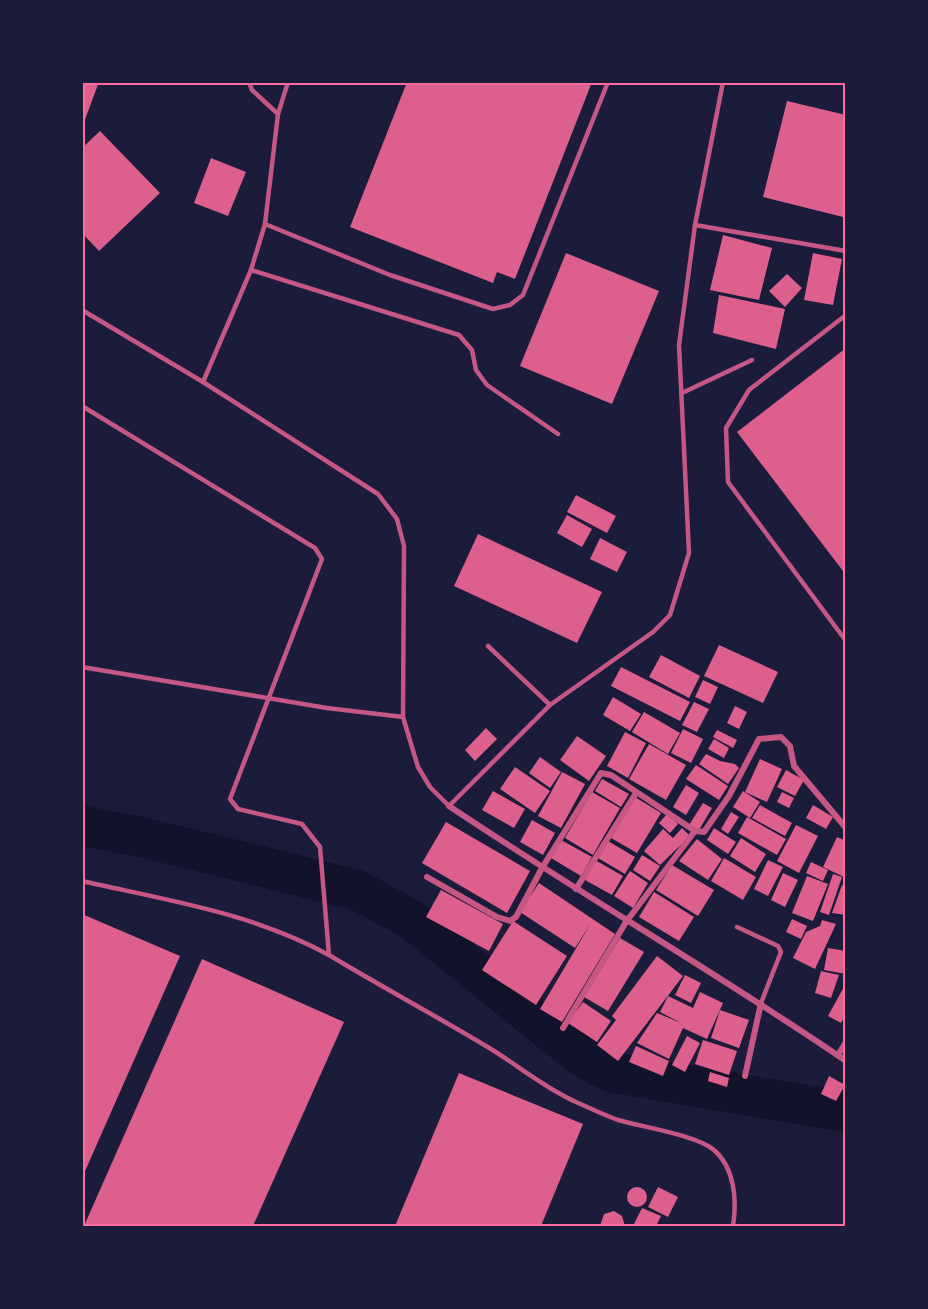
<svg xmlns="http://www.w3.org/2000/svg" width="928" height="1309" viewBox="0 0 928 1309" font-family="'Fira Sans Condensed',sans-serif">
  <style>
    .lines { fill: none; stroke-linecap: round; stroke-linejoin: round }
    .river { stroke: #12122b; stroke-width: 40 }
    .building { fill: #dd5f8e }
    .service { stroke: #c65784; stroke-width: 4.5 }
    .minor { stroke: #c65784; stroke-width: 6 }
    .neatline { fill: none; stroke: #ff6b9d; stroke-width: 2 }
  </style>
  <rect width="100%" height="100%" fill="#1b1b3a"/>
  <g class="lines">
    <path class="river" d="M82 826 137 836 357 890 412 920 581 1056 610 1072 846 1112"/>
  </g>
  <g class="building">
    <path d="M82 82H99L83 125H82Z"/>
    <path d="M407 82H592L515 279 497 272 493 283 350 227Z"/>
    <path d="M787 101 846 115V207L843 217 763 197Z"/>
    <path d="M100 131 160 193 99 251 82 233V148Z"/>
    <path d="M211 158 246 172 228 216 194 203Z"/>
    <path d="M723 235 772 248 759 300 710 290Z"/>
    <path d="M566 253 659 291 612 404 520 366Z"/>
    <path d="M813 253 842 259 833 305 804 300Z"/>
    <path d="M787 274 802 288 785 307 769 291Z"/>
    <path d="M719 295 785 309 776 349 713 333Z"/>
    <path d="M846 348V575L737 432Z"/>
    <path d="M576 495 616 516 607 533 567 512Z"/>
    <path d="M567 515 592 529 582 547 557 533Z"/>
    <path d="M478 534 602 592 577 643 454 586Z"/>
    <path d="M600 538 627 552 617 572 590 559Z"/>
    <path d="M719 645 778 672 763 703 704 676Z"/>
    <path d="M661 655 700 676 689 698 649 677Z"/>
    <path d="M621 667 690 702 680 721 611 686Z"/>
    <path d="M703 680 718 687 710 704 695 697Z"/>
    <path d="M613 697 641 714 630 731 603 715Z"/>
    <path d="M694 702 709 709 697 732 682 725Z"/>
    <path d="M735 706 747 712 739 729 727 723Z"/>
    <path d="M644 712 680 733 668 754 632 732Z"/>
    <path d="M486 728 497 739 475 761 465 750Z"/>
    <path d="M683 729 703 739 691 763 671 753Z"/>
    <path d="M717 730 737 740 733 748 713 737Z"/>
    <path d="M625 732 646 743 628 778 607 766Z"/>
    <path d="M577 736 606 756 589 781 560 760Z"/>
    <path d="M714 739 729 748 724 758 708 749Z"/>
    <path d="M649 744 686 765 666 800 629 779Z"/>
    <path d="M706 754 720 761 735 764 739 768 728 784 699 764Z"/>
    <path d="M540 757 561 772 550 788 529 773Z"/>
    <path d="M760 759 782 769 767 802 745 792Z"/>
    <path d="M696 765 728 786 719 800 686 779Z"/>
    <path d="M515 767 550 791 535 813 500 789Z"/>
    <path d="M786 770 804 780 795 796 777 787Z"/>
    <path d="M562 772 585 784 561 828 538 816Z"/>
    <path d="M602 779 629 794 621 807 595 791Z"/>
    <path d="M686 785 699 793 686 815 673 807Z"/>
    <path d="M493 791 525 809 514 828 482 810Z"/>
    <path d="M743 791 760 802 750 818 733 807Z"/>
    <path d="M592 792 620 808 593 855 565 838Z"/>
    <path d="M782 792 794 798 789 808 777 802Z"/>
    <path d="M635 797 661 813 637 853 611 838Z"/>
    <path d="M703 803 712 808 699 830 689 825Z"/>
    <path d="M760 805 792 823 785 836 752 818Z"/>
    <path d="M813 805 833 817 826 829 806 818Z"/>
    <path d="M731 812 739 817 728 834 721 829Z"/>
    <path d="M667 814 678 824 670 833 659 823Z"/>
    <path d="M747 817 786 839 777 855 738 833Z"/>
    <path d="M532 820 555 833 543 855 520 842Z"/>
    <path d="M446 822 530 871 507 913 422 863Z"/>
    <path d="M796 825 818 836 799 873 777 861Z"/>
    <path d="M682 828 690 836 660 865 644 851 663 829 673 838Z"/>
    <path d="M714 828 736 842 728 854 707 840Z"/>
    <path d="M837 837 846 841V878L823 867Z"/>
    <path d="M741 838 766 854 755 872 730 856Z"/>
    <path d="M697 839 722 859 708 880 679 861Z"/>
    <path d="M561 840 592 857 581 876 551 858Z"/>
    <path d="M608 841 635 857 625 874 598 858Z"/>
    <path d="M642 855 660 866 650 881 633 870Z"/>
    <path d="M724 858 756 877 743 900 711 881Z"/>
    <path d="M595 860 623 876 612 895 585 880Z"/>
    <path d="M768 860 783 867 768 896 754 889Z"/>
    <path d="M811 862 828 870 823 881 806 873Z"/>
    <path d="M672 865 714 890 698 916 656 890Z"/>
    <path d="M630 871 648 883 633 908 614 896Z"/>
    <path d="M783 873 798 880 785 907 771 900Z"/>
    <path d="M833 874 842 877 829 915 820 912Z"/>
    <path d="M807 876 828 884 813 921 792 913Z"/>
    <path d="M539 883 615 934 562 1022 540 1009 591 923 575 948 520 912Z"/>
    <path d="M842 885 846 886V915L832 913Z"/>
    <path d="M441 890 503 924 489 951 426 917Z"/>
    <path d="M654 892 694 917 679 941 639 917Z"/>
    <path d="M82 914 180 956 82 1178Z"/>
    <path d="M792 919 807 926 801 939 786 932Z"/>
    <path d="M822 920 836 924 815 969 793 958 806 932 820 926Z"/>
    <path d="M513 921 567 956 536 1005 482 970Z"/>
    <path d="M620 938 644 952 608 1011 584 997Z"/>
    <path d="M828 948 846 951V974L824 970Z"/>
    <path d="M657 956 683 976 618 1061 597 1045 616 1020 612 1016Z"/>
    <path d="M202 959 344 1022 253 1226H84Z"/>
    <path d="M821 971 839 975 831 998 815 993Z"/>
    <path d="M685 975 701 983 691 1003 675 995Z"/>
    <path d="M846 983V1014L841 1023 828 1016Z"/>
    <path d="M700 992 723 1003 707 1039 683 1028 669 1059 637 1043 657 1013 681 1023 660 1012 668 996 693 1008Z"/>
    <path d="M583 1002 611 1021 597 1042 568 1023Z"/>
    <path d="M720 1010 749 1020 739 1048 711 1038Z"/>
    <path d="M687 1036 700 1043 685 1072 672 1065Z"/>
    <path d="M703 1040 737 1051 729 1075 695 1064Z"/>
    <path d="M636 1046 669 1061 663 1076 629 1062Z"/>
    <path d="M710 1072 729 1078 727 1087 708 1081Z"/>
    <path d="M459 1073 583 1124 541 1226H395Z"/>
    <path d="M829 1076 845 1085 836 1101 821 1094Z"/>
    <circle cx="637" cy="1197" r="10"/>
    <path d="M658 1187 678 1197 668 1217 648 1207Z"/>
    <path d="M642 1208 661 1216 656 1226H633Z"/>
    <path d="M614 1211 622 1216 625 1226H600L604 1214Z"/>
  </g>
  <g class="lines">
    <g class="service">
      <path d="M278 114 288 82"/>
      <path d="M265 224 390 275 493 309 510 305 523 295 608 82"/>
      <path d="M695 225 846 251"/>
      <path d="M251 270 459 335 472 350 476 370 487 385 558 434"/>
      <path d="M82 310 203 382 378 494 397 519 404 546 403 717 418 767 430 787 449 806 550 705 653 632 670 615 689 553 679 345 695 225 723 82"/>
      <path d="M846 315 749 390 726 428 728 482 846 641"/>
      <path d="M203 382 251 270 265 224 278 114 252 90 249 82"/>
      <path d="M682 393 752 360"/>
      <path d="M82 406 315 548 322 559 230 799 238 809 302 824 320 847 329 955C382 987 438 1017 491 1049 520 1067 545 1088 576 1102 590 1108 604 1115 618 1120 642 1127 696 1135 714 1150 735 1168 737 1201 733 1226"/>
      <path d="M488 646 550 705"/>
      <path d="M82 667 327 708 403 717"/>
      <path d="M82 881C166 900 253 913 329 955"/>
      <path d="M737 927 778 946 781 952 761 1003"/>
    </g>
    <g class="minor">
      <path d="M449 806C580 894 716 972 846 1061"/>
      <path d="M427 877 497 917 510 921 516 917 542 868 601 773 611 775 695 831"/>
      <path d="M576 889 636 793"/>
      <path d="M563 1028 626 922 695 831 704 832 729 796 759 739 781 737 790 746 794 766 846 828"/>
      <path d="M838 1055 846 1042"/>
      <path d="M745 1076 761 1003"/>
    </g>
  </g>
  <rect width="928" height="1309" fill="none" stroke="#1b1b3a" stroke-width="168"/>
  <rect x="84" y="84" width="760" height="1141" class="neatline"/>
</svg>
